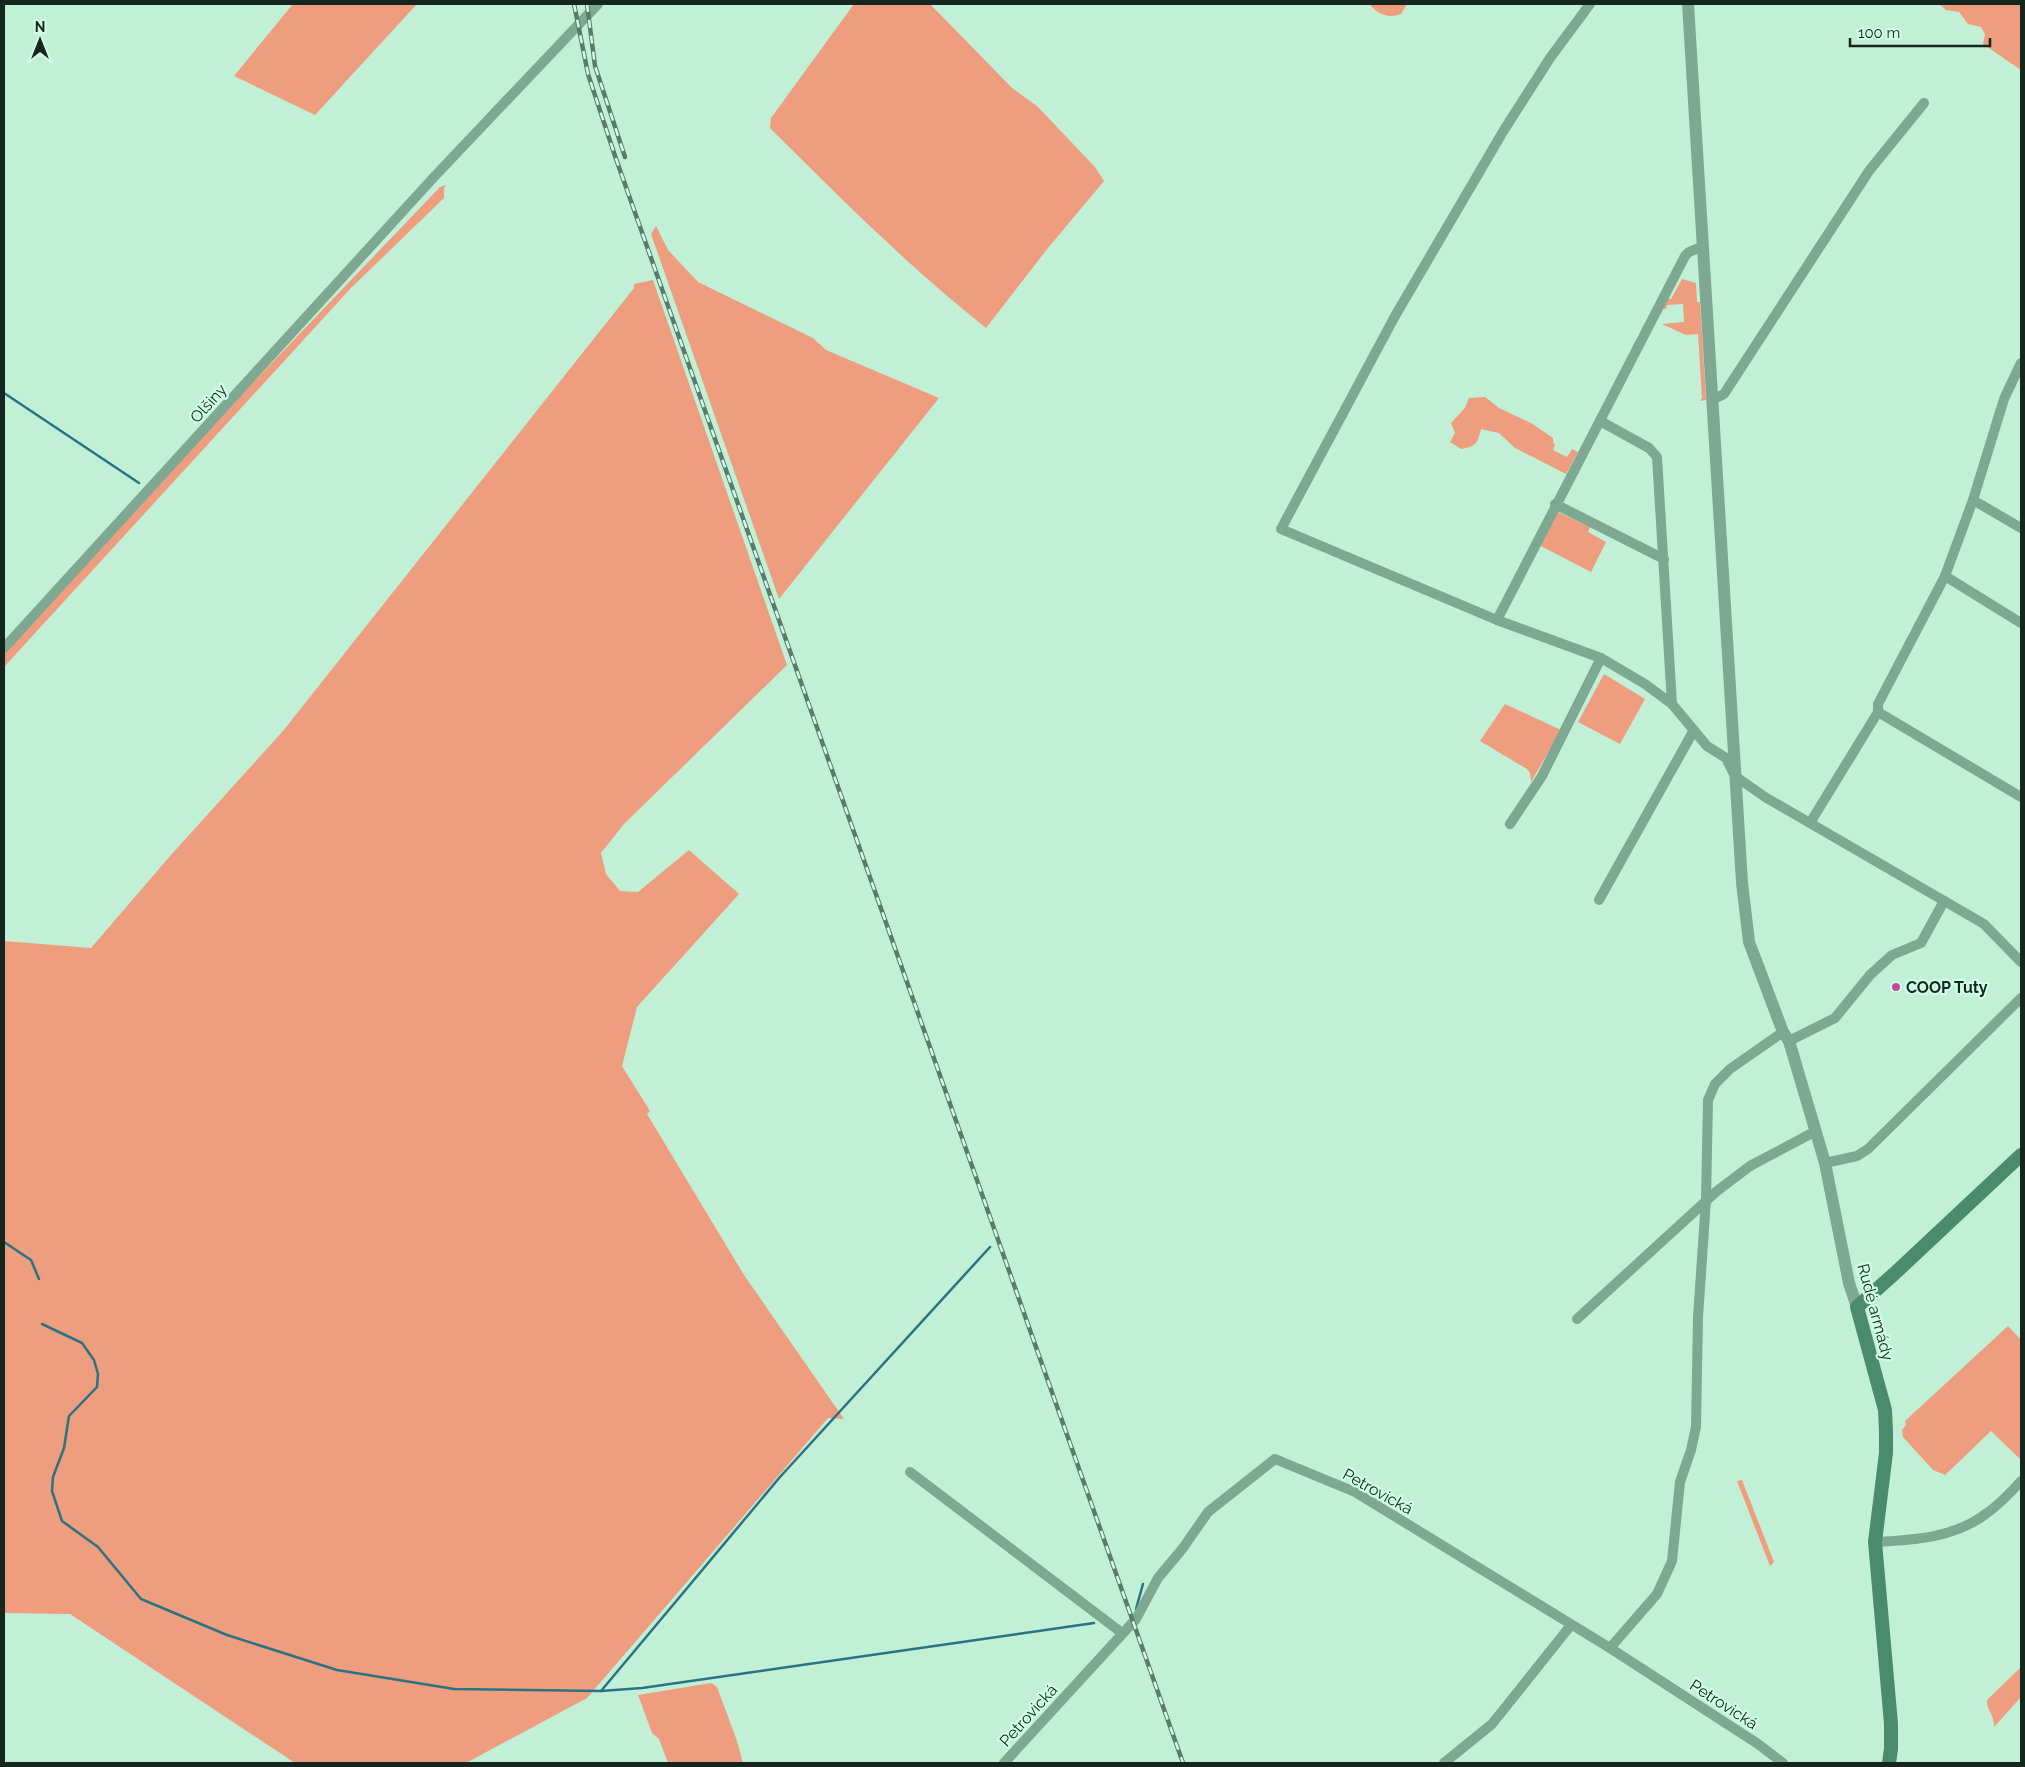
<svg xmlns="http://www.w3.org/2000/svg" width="2025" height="1767" viewBox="0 0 2025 1767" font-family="Raleway,sans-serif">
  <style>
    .green { fill: #ee9d7e }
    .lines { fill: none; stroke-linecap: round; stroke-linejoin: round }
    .stream { stroke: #2a7284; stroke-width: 2.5 }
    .minor { stroke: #7fa893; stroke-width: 10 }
    .tertiary { stroke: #7fa893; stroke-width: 12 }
    .secondary { stroke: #4a8b6d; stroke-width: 14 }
    .rail-casing { stroke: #5c7a6a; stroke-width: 4.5 }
    .rail { stroke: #cefee5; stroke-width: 2.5; stroke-dasharray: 8; stroke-linecap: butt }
    .poi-dot { fill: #c34a9d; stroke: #cefee5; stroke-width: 2 }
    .labels { text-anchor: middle; stroke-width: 4.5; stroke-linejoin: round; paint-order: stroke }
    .street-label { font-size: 16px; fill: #14261d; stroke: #cefee5 }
    .poi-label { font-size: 16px; font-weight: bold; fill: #14261d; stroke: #cefee5; text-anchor: start }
  </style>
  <rect width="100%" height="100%" fill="#c1f0d7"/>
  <g class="green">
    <path d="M293 4H417L315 115 234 76Z"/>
    <path d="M854 4H930L1012 88 1037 106 1095 167 1104 181 1048 248 986 328C909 267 839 197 770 128L771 118Z"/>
    <path d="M1369 4H1407L1401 14C1387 19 1378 14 1369 4Z"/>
    <path d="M1939 4H2021V70L1983 44 1985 34 1981 27 1968 24 1959 12 1946 10Z"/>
    <path d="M446 185 444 188V198L351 288 4 667V643L440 187Z"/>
    <path d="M656 226 668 250 698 282 813 338 826 350 939 398 779 599 651 234Z"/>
    <path d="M1682 279 1696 283 1697 302H1700L1706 400 1700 401 1702 398 1698 334 1686 335 1662 324 1684 322 1683 304 1667 305 1666 309H1661L1667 298 1671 299Z"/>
    <path d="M653 280 787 665 624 824 601 853 606 874 620 891 638 892 689 850 739 894 637 1007 622 1066 650 1111 647 1114 744 1275 844 1419 828 1418 587 1698 466 1763H295L70 1614 4 1613V941L91 948 171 855 283 731 634 288V284Z"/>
    <path d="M1485 397 1499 408 1531 423 1553 438V442L1555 445 1553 450 1567 457 1572 449 1578 452 1566 474 1515 448 1499 433 1481 429C1477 444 1477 446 1461 449L1450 442 1455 433 1451 423 1465 408 1469 398Z"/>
    <path d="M1558 512 1590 527 1588 532 1606 542 1591 572 1539 545Z"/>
    <path d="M1604 674 1645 699 1620 744 1578 722Z"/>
    <path d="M1505 704 1561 730 1531 782 1530 773 1527 769 1480 741Z"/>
    <path d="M2008 1326 2021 1340V1460L1991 1431 1945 1475 1933 1470 1903 1437 1902 1430 1906 1425 1905 1421Z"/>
    <path d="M1742 1480 1774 1562 1770 1566 1737 1481Z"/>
    <path d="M2021 1667V1697L1994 1727C1995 1715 1986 1710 1987 1700Z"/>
    <path d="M711 1683 717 1687 737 1741 743 1763H668L659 1739 652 1733 638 1695Z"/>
  </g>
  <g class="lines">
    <g class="stream">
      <path d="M4 393 139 483"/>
      <path d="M4 1242 31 1260 39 1279"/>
      <path d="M42 1324 82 1343 94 1360 98 1374 97 1387 69 1416 64 1448 53 1477 52 1491 62 1521 98 1547 141 1599 227 1635 337 1670 454 1689 601 1691 642 1688 1094 1623"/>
      <path d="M1136 1609 1143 1584"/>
      <path d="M601 1691 780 1477 990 1247"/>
    </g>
    <g class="minor">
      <path d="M1590 4 1550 58 1504 130 1395 316 1281 529 1497 620 1601 658 1645 684 1672 704 1707 746 1726 758 1735 776 1765 797 1984 924 2021 962"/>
      <path d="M1712 400 1724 394 1869 171 1924 103"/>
      <path d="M1600 421 1649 448 1657 457 1672 704"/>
      <path d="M1973 500 2021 528"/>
      <path d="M1555 504 1664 559"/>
      <path d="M1945 576 2021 623"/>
      <path d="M1497 620 1685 256 1689 252 1703 246"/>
      <path d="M4 648 434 177 598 4"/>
      <path d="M1878 712 2021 797"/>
      <path d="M1810 823 1878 712V704L1945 576 1973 500 2004 399 2021 363"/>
      <path d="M1510 824 1542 776 1601 658"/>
      <path d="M1599 900 1694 730"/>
      <path d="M1789 1041 1835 1018 1870 975 1892 955 1921 943 1944 901"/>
      <path d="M1825 1163 1857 1156 1868 1149 2021 998"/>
      <path d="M1577 1319 1717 1191 1750 1166 1816 1131"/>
      <path d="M910 1472 1122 1633"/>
      <path d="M1875 1542C1914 1540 1955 1538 1987 1513 2000 1504 2011 1492 2021 1481"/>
      <path d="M1610 1648 1657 1594 1672 1561 1680 1482 1691 1450 1696 1427 1698 1317 1706 1200 1708 1100 1715 1084 1730 1069 1783 1032"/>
      <path d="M1004 1763 1136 1619 1158 1578 1183 1548 1208 1512 1275 1459 1355 1492 1610 1648 1758 1744 1783 1763"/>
      <path d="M1444 1763 1492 1724 1571 1625"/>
    </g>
    <path class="tertiary" d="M1688 4 1742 883 1749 942 1783 1032 1789 1041 1825 1163 1849 1283 1857 1307"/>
    <path class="secondary" d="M1889 1763 1891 1749V1724L1875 1542 1886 1453V1432L1885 1410 1857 1307 1894 1274 2021 1155"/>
    <defs>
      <g id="rail">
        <path d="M574 4 588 74 615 156 1183 1763"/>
        <path d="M587 4 595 66 625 157"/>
      </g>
    </defs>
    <use href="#rail" class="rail-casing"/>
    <use href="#rail" class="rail"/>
  </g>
  <circle class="poi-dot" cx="1896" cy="987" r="5"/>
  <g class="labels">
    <g class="street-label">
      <text transform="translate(208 403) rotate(-48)" y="6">Olšiny</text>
      <text transform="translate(1876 1312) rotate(75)" y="6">Rudé armády</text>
      <text transform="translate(1378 1491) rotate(29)" y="6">Petrovická</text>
      <text transform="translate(1724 1704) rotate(33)" y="6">Petrovická</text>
      <text transform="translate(1028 1715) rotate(-48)" y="6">Petrovická</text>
    </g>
    <g class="poi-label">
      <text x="1906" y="993">COOP Tuty</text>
    </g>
  </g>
  <rect width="2025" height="1767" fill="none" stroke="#14261d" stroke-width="10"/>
  <g transform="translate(40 40)" stroke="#cefee5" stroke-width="4" paint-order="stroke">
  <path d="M0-4L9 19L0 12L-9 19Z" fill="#14261d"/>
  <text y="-8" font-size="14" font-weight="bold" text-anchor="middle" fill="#14261d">N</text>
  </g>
  <path d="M1850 38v8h140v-8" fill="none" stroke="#14261d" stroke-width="2.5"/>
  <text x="1858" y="38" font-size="15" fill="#14261d" stroke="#cefee5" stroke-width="4" paint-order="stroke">100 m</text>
</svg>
